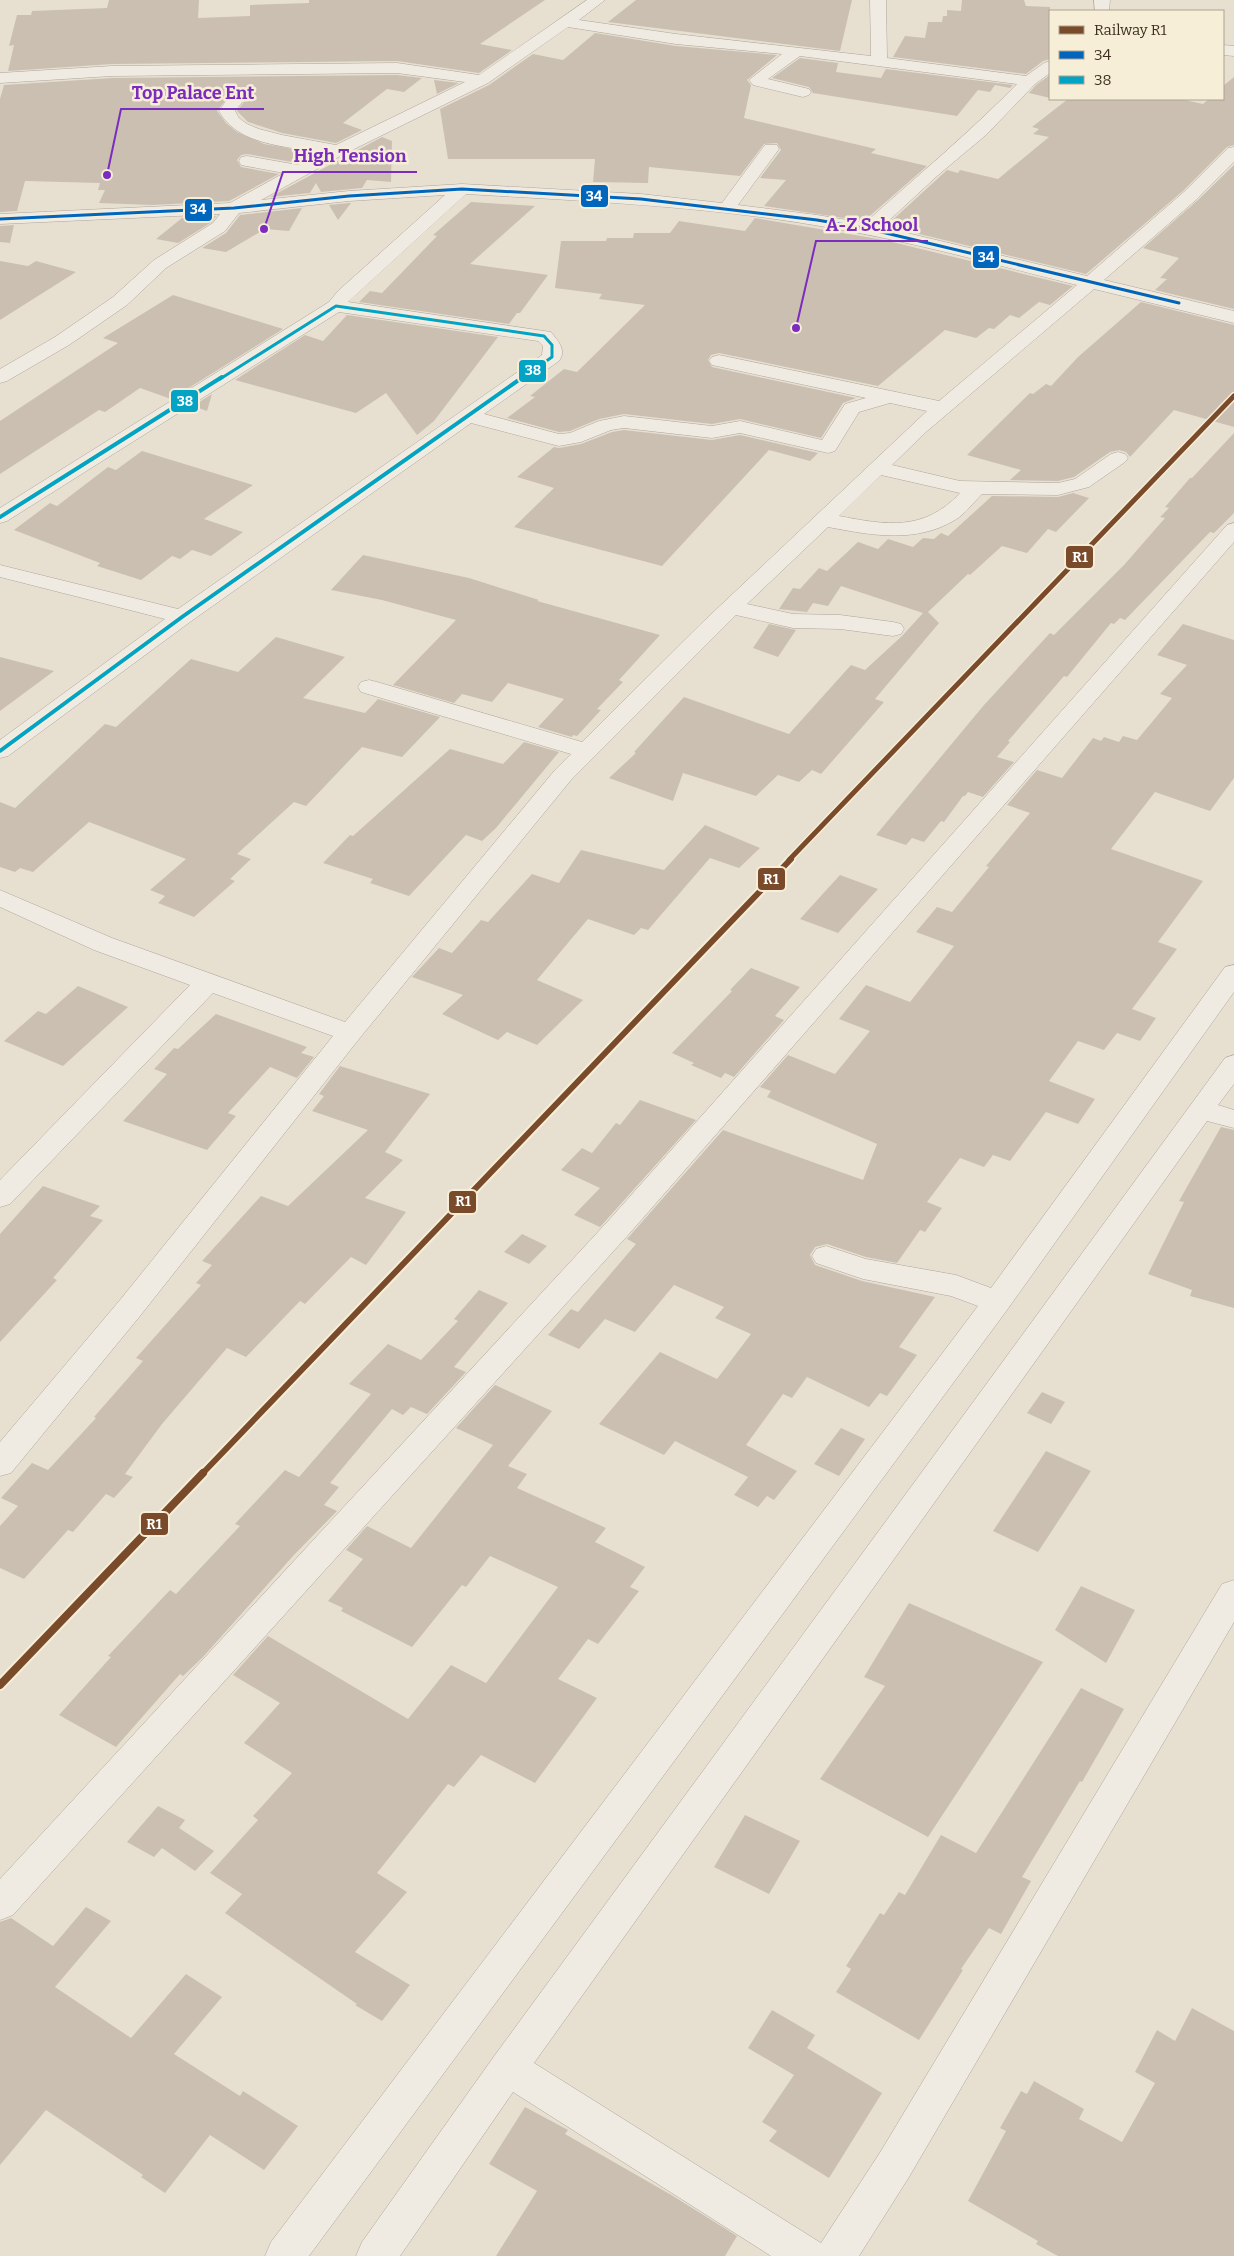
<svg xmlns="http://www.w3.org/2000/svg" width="1234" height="2256" viewBox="0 0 1234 2256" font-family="Bitter,serif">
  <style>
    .building { fill: #cbbfb2 }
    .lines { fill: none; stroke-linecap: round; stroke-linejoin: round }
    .minor-casing { stroke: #ada599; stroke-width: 1 }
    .minor { fill: #efebe3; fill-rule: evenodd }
    .bus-1-casing { stroke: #f7eed8; stroke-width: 5.5 }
    .bus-2-far1-casing { stroke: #f7eed8; stroke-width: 5.5 }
    .bus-2-casing { stroke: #f7eed8; stroke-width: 7 }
    .bus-1 { stroke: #0065bd; stroke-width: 3 }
    .bus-2-far1 { stroke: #03a3c5; stroke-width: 3 }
    .bus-2 { stroke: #03a3c5; stroke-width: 4 }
    .rail-1-far2-casing { stroke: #f7eed8; stroke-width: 8 }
    .rail-1-far1-casing { stroke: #f7eed8; stroke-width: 10 }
    .rail-1-casing { stroke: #f7eed8; stroke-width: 12 }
    .rail-1-far2 { stroke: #7a4b2a; stroke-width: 5 }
    .rail-1-far1 { stroke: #7a4b2a; stroke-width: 6 }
    .rail-1 { stroke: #7a4b2a; stroke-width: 8 }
    .leader { fill: none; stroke: #7b2cbf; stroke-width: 2 }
    .callout-dot { fill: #7b2cbf; stroke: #f7eed8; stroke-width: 2 }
    .callout-label { font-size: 18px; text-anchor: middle; font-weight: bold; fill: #7b2cbf; stroke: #f7eed8; stroke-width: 5; stroke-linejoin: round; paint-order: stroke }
    .line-badge { stroke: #f7eed8; stroke-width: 2 }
    .badge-label { font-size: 14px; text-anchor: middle; font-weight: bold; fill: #fff }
  </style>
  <rect width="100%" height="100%" fill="#e7e0d1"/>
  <g class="building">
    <path d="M109 0H199L198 18 250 16V5L309 3V0H545L480 44 512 50 479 73 397 61 112 64 8 71 14 45 9 46 17 15H31L32 11 107 8Z"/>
    <path d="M636 0H852L840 51 608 22Z"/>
    <path d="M962 0H1024L1026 6 1050 7V59L1043 61 1026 74 893 57 905 36 925 38 928 22H942L943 16H947V10L961 11Z"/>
    <path d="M595 33 676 46 777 55 747 80 751 85 744 118 876 149 871 153 927 166 864 221 764 206 786 180 760 178 781 150 777 143 764 144 740 176 649 167 648 183 593 182 595 159H448L440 109 489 85 533 54 563 60Z"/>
    <path d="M800 58 838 63 836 72 881 78 886 69 1013 85 1010 88 995 85 990 92 978 90 957 116 813 93 809 87 772 78Z"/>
    <path d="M397 75 422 78 404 92 387 89 343 123 362 130 336 143 282 133 248 122 237 111 250 94 246 90 242 89 232 92 217 111 226 123 237 132 264 144 316 153 298 163 247 154 241 155 237 160 241 167 279 174 229 201 152 205 99 203 105 190H98L100 183 25 181 17 211 0 212V99L4 85 112 78Z"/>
    <path d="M1050 75V98L1029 93 1036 85Z"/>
    <path d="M1234 77V145L1227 147 1184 190 1086 274 886 226 947 170 958 173 960 170 998 179 1049 137 1033 134 1039 129 1032 127 1068 99H1180L1203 104 1209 99H1223V86Z"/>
    <path d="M434 80 459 83 437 94Z"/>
    <path d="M382 137 392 141 391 182 367 180 362 188 321 192 316 183 310 193 270 197Z"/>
    <path d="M1234 165V309L1155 290 1167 279 1160 278 1179 258 1143 248 1198 200Z"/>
    <path d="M471 202 535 206 470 264 548 275 520 313H517L509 324 359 302 370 291 382 293 437 236 433 235Z"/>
    <path d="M351 203 338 220 329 205 349 203Z"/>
    <path d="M302 208 289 231 265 229 226 252 202 248 226 233 240 215Z"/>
    <path d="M216 216 212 222 178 243 156 239 182 218Z"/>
    <path d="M755 218 884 240 1073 286 1050 305 1039 302 1019 318 1010 315 994 329 989 328 976 338 945 330 878 386 719 353 711 355 708 360 712 367 856 398 843 403 821 438 740 419 712 424 624 414 599 419 570 431 559 432 507 418 535 397 530 396 564 369 577 372 645 305 599 299 602 294 555 288 561 241H606L607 238H633L634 233H670L679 221 745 231Z"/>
    <path d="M14 225 10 243 0 242V226Z"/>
    <path d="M0 261 28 266 36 261 76 272 0 320Z"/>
    <path d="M173 295 283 329 171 399 140 388 105 412 99 410 0 474V421L118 343 103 338Z"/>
    <path d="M1141 302 1234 325V427L1174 410 1130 457 1126 452 1119 450 1110 452 1074 477 1058 481 1010 480 1021 470 967 455 1030 393 1033 394 1046 384 1051 386 1078 357Z"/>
    <path d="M347 315 498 337 434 421 417 435 386 393 356 413 235 380 305 335 323 341Z"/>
    <path d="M212 394 207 411 193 406Z"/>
    <path d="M624 430 712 440 740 435 818 453 810 461 769 450 662 566 514 527 554 488 517 477 554 447 559 448 581 444 612 432Z"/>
    <path d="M1234 433V513L1214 533 1210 532 1125 620 1120 618 1114 624 1111 623 1067 677 1064 676 1008 741 1010 742 997 757 1014 762 983 797 968 792 965 796H963L944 822 941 821 924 842 912 838 906 845 876 835 984 705 1050 633 1054 635 1124 565 1165 518 1160 517 1169 508 1165 507 1190 478H1192Z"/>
    <path d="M142 451 253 485 204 519 243 532 211 556 192 550 180 559 172 556 141 580 97 566 100 563 14 530 50 503 57 506 108 467 116 470Z"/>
    <path d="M1073 493 1089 498 1056 532 1048 529 1027 553 1002 546 970 575 968 574 928 612 939 623 875 699 884 702 821 774 812 770 799 782 778 775 756 796 683 773 673 801 609 778 636 753 634 752 684 697 789 734 851 665 865 670 903 635 923 613 841 586 828 606 813 603 807 612 779 609 793 588 800 589 819 568 827 571 858 542 878 549 888 539 913 547 923 538 934 539 941 533 948 536 992 496 1058 497Z"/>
    <path d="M363 555 469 578 539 600 537 601 660 635 619 680 623 682 597 709 601 710 577 736 573 735 572 737 538 727 564 699 508 683 492 702 462 694 454 703 393 685 456 620 382 600 331 590Z"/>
    <path d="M769 624 796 630 778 657 753 648Z"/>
    <path d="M1183 624 1234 640V778L1210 811 1155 792 1111 849 1203 881 1158 942 1177 949 1132 1009 1156 1018 1140 1041 1117 1033 1104 1050 1078 1041 1049 1081 1095 1099 1078 1124 1046 1112 1010 1161 993 1155 984 1167 960 1158 927 1202 942 1208 925 1232 920 1230 897 1263 866 1257 827 1244 815 1247 810 1255 815 1265 862 1281 935 1297 899 1347 917 1355 887 1396 880 1393 869 1407 807 1377 792 1398 783 1394 746 1445 797 1471 774 1500 767 1496 758 1507 734 1495 748 1477 675 1441 664 1455 599 1424 660 1352 717 1379 751 1334 715 1318 724 1307 674 1285 635 1332 605 1319 579 1349 548 1335 571 1309 578 1312 636 1244 627 1239 723 1130 863 1180 877 1144 767 1097 771 1091 760 1087 788 1055 835 1074 870 1031 839 1019 866 985 910 1002 954 946 916 932 937 907 952 912 989 867 986 866 1030 813 1007 805 1037 770 1062 778 1093 738 1101 741 1104 737 1119 742 1123 736 1137 740 1172 698 1160 694 1187 665 1157 655Z"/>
    <path d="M276 637 345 657 303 698 365 713 378 699 440 717 402 757 362 747 306 806 294 802 237 854 251 859 230 879 235 881 194 917 158 903 165 896 150 890 186 859 89 822 33 872 20 868 15 872 0 867V802L15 808 105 724 116 727 191 659 238 672Z"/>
    <path d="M0 657 54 671 0 711Z"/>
    <path d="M524 742 559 752 496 828 482 841 466 835 409 896 370 883 373 879 323 863 350 835 353 836 450 749 503 764Z"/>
    <path d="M705 825 760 848 739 868 710 858 648 930 641 928 634 935 588 919 537 980 583 1000 537 1045 507 1032 498 1040 442 1014 463 995 412 977 439 948 452 953 481 920 488 922 532 874 559 883 581 850 664 870Z"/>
    <path d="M840 875 878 889 838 933 800 919Z"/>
    <path d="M751 968 800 987 775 1016 784 1020 734 1077 725 1073 721 1078 691 1065 694 1063 672 1053 732 991 730 990Z"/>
    <path d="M78 986 128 1007 63 1066 4 1041 38 1011 46 1014Z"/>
    <path d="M216 1014 307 1047 301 1053 314 1057 297 1078 270 1067 228 1113 236 1116 207 1150 123 1121 167 1074 154 1069 174 1048 178 1049Z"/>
    <path d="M340 1066 430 1094 385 1152 403 1160 365 1198 406 1212 366 1265 351 1257 305 1304 300 1301 246 1357 227 1348 162 1424 125 1474 133 1477 114 1498 106 1494 73 1532 68 1530 24 1579 0 1568V1526L18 1506 1 1498 32 1463 48 1470 96 1418 94 1417 143 1361 136 1358 201 1285 196 1283 212 1265 202 1261 261 1196 288 1206 368 1130 312 1111 324 1096 319 1094Z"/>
    <path d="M640 1100 696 1120 600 1227 574 1215 600 1188 561 1170 582 1148 592 1153 616 1123 620 1125Z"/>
    <path d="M1221 1127 1234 1130V1308L1190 1296 1192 1290 1148 1274 1184 1202 1179 1201Z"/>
    <path d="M43 1186 100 1206 90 1216 103 1220 53 1278 57 1280 0 1342V1234Z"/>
    <path d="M522 1234 547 1246 529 1264 504 1252Z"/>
    <path d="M479 1290 508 1303 454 1367 466 1372 427 1414 411 1407 403 1415 392 1409 330 1483 339 1487 324 1505 337 1511 293 1556 203 1657 183 1676 180 1674 116 1747 59 1715 111 1657 108 1656 170 1590 176 1594 240 1526 235 1524 285 1470 299 1477 371 1394 349 1384 388 1344 421 1360 458 1321 454 1319Z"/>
    <path d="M495 1385 552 1411 508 1466 527 1474 517 1488 606 1528 595 1542 645 1567 630 1587 639 1591 598 1644 588 1639 558 1679 597 1698 535 1783 481 1755 454 1787 448 1784 377 1873 407 1892 355 1952 410 1985 382 2021 355 2005 357 2004 225 1913 242 1894 210 1873 258 1820 253 1816 292 1773 244 1743 280 1703 233 1675 268 1636 408 1719 451 1665 486 1683 558 1587 490 1556 466 1587 462 1585 412 1647 341 1611 343 1608 328 1601 363 1559 346 1550 367 1526 411 1548 493 1445 456 1428Z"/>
    <path d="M1042 1392 1065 1402 1051 1424 1027 1413Z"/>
    <path d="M841 1428 865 1439 839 1476 814 1464Z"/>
    <path d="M1046 1451 1091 1471 1038 1552 993 1531Z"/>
    <path d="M1081 1586 1135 1610 1106 1663 1055 1630Z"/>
    <path d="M909 1603 1043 1662 928 1837 820 1779 885 1686 864 1677Z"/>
    <path d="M1081 1688 1124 1709 1082 1782 1080 1781 1022 1877 1031 1881 1001 1934 989 1928 961 1969 963 1970 919 2040 836 1992 851 1969 846 1966 880 1913 884 1915 899 1892 905 1895 941 1835 976 1853Z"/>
    <path d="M158 1806 185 1820 179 1828 214 1851 195 1871 162 1848 154 1857 127 1842Z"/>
    <path d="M745 1815 800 1841 769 1894 714 1867Z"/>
    <path d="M86 1907 111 1921 55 1987 131 2038 186 1974 222 1997 174 2054 240 2096 243 2091 298 2126 264 2170 210 2135 165 2193 141 2177 143 2175 46 2110 0 2165V1922L11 1918 53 1946Z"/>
    <path d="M1192 2008 1234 2031V2256H1058L1036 2244 1038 2241 968 2201 1006 2131 1000 2128 1021 2091 1027 2094 1034 2081 1084 2109 1079 2119 1122 2142 1155 2083 1135 2072 1157 2030 1175 2041Z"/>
    <path d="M772 2010 815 2035 807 2048 882 2093 829 2178 769 2141 777 2131 762 2122 794 2075 748 2048Z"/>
    <path d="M525 2107 568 2130 565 2134 673 2196 737 2236 725 2256H496L537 2191 489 2164Z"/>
  </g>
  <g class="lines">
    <defs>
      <g id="minor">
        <path d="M587 0H605L579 20 676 34 871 56 870 0H886L887 58 1026 76 1044 63 1050 61V73L1035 84 986 135 937 176 882 227 1087 276 1185 191 1228 148 1234 147V162L1197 199 1104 280 1234 311V323L1094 289 926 432 892 465 960 481 1058 483 1075 479 1111 454 1118 452 1125 454 1128 458 1125 462 1089 487 1058 495 982 494C973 503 965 514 955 520 915 544 870 535 828 527L747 604 793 614 840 615 893 622 901 624 904 629 901 634 893 636 840 629 793 628 736 615 571 780 359 1039 140 1316 11 1473 0 1476V1442L120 1300 333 1036 213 993 10 1204 0 1207V1180L190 985 94 950 0 907V890L112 938 345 1022 555 770 571 754 361 692 358 687 361 682 369 680 377 682 582 742 705 620 927 411 890 403 859 412 835 451 828 453 740 433 712 438 624 428 611 430 581 442 559 446 471 423 190 622 8 756 0 758V740L165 619 0 577V565L178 609 542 355 543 346 538 341 339 312 7 521 0 523V508L329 302 338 291 445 195 349 201 239 213 225 231 166 268 127 305 69 345 7 381 0 383V369L55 337 113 297 154 260 213 223 220 214 0 224V214L230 203 284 173 241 165 239 161 241 157 247 156 298 165 322 152C287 147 237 145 219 111 226 101 233 88 246 92L248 95 235 111 239 118 247 124 259 129 282 135 336 145 465 82 397 73 112 76 0 83V73L112 66 397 63 479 75ZM568 27 676 44 782 54 749 80 753 85 803 97 809 95 811 92 809 89 768 79 800 56 1017 84C969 133 916 177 865 223L817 215 738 205 779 149 777 145H765L722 203 641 194 462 184 349 191 261 200 344 154 488 83ZM466 194C584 201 703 206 820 226 906 240 992 264 1077 285L939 401 719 355 712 357 709 361 712 365 866 398 845 404 822 440 740 421 712 426 624 416 599 421 570 433 559 434 484 414 559 361C567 350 558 341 551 332L348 302ZM881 475 960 493C924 532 886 525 839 516Z"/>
        <path d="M1094 0H1110L1109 11H1095Z"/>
        <path d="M1223 45 1234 46V56L1223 55Z"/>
        <path d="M1234 523V542L629 1234 13 1915 0 1920V1879L609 1220 1227 525Z"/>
        <path d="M1234 965V992L1007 1310 309 2256H265L271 2242 978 1306 951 1296 863 1279 816 1263 812 1256 816 1249 826 1246 866 1259 956 1275 991 1288 1225 967Z"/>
        <path d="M1234 1055V1084L1218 1105 1234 1110V1128L1207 1121 534 2063 821 2243 881 2151 1222 1584 1234 1580V1622L909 2177 859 2256H771L513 2092 400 2256H356L362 2242 495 2055 1225 1058Z"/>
      </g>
    </defs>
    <use href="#minor" class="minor-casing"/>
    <use href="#minor" class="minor"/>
    <defs>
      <path id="bus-1" d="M0 219 234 208 349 196 462 189 641 199 817 220 869 229 1179 303"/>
      <path id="bus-2-far1" d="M220 379 336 306 544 336 552 345V357L521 379"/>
      <g id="bus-2">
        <path d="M0 517 222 377"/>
        <path d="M0 751 182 617 523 377"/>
      </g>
    </defs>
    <use href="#bus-1" class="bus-1-casing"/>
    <use href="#bus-2-far1" class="bus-2-far1-casing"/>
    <use href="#bus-2" class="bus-2-casing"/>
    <use href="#bus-1" class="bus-1"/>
    <use href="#bus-2-far1" class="bus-2-far1"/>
    <use href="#bus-2" class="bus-2"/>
    <defs>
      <path id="rail-1-far2" d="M789 860 1234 396"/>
      <path id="rail-1-far1" d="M202 1474 791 859"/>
      <path id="rail-1" d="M0 1685 203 1473"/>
    </defs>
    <use href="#rail-1-far2" class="rail-1-far2-casing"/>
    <use href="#rail-1-far1" class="rail-1-far1-casing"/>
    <use href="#rail-1" class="rail-1-casing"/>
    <use href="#rail-1-far2" class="rail-1-far2"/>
    <use href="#rail-1-far1" class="rail-1-far1"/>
    <use href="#rail-1" class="rail-1"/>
  </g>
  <path class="leader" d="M107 175L121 109H264M264 229L283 172H417M796 328L816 241H928"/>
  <g class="callout-dot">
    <circle cx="107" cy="175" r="5"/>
    <circle cx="264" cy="229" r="5"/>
    <circle cx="796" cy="328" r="5"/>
  </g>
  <g class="callout-label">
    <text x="193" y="99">Top Palace Ent</text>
    <text x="350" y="162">High Tension</text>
    <text x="872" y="231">A-Z School</text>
  </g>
  <g class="line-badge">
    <rect x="580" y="184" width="29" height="24" rx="5" fill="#0065bd"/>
    <rect x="184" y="198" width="29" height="24" rx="5" fill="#0065bd"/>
    <rect x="972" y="245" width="28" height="24" rx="5" fill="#0065bd"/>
    <rect x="518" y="359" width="29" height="24" rx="5" fill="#03a3c5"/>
    <rect x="170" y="389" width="29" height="24" rx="5" fill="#03a3c5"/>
    <rect x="1065" y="545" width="29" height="24" rx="5" fill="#7a4b2a"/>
    <rect x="757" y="867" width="29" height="24" rx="5" fill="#7a4b2a"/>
    <rect x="448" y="1190" width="29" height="24" rx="5" fill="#7a4b2a"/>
    <rect x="140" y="1512" width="29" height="24" rx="5" fill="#7a4b2a"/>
  </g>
  <g class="badge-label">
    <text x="594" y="201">34</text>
    <text x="198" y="214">34</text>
    <text x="986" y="262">34</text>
    <text x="533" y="375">38</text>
    <text x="185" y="406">38</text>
    <text x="1080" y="562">R1</text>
    <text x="771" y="884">R1</text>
    <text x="463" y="1206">R1</text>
    <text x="154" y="1529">R1</text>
  </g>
  <rect x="1049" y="10" width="175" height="90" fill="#f7eed8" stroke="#ada18e"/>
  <rect x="1059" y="26" width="25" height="8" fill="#7a4b2a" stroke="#ada18e"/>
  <text x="1094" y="35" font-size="15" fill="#3d2e20">Railway R1</text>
  <rect x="1059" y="51" width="25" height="8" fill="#0065bd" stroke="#ada18e"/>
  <text x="1094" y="60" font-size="15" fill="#3d2e20">34</text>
  <rect x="1059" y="76" width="25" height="8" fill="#03a3c5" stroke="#ada18e"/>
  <text x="1094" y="85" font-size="15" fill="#3d2e20">38</text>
</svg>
